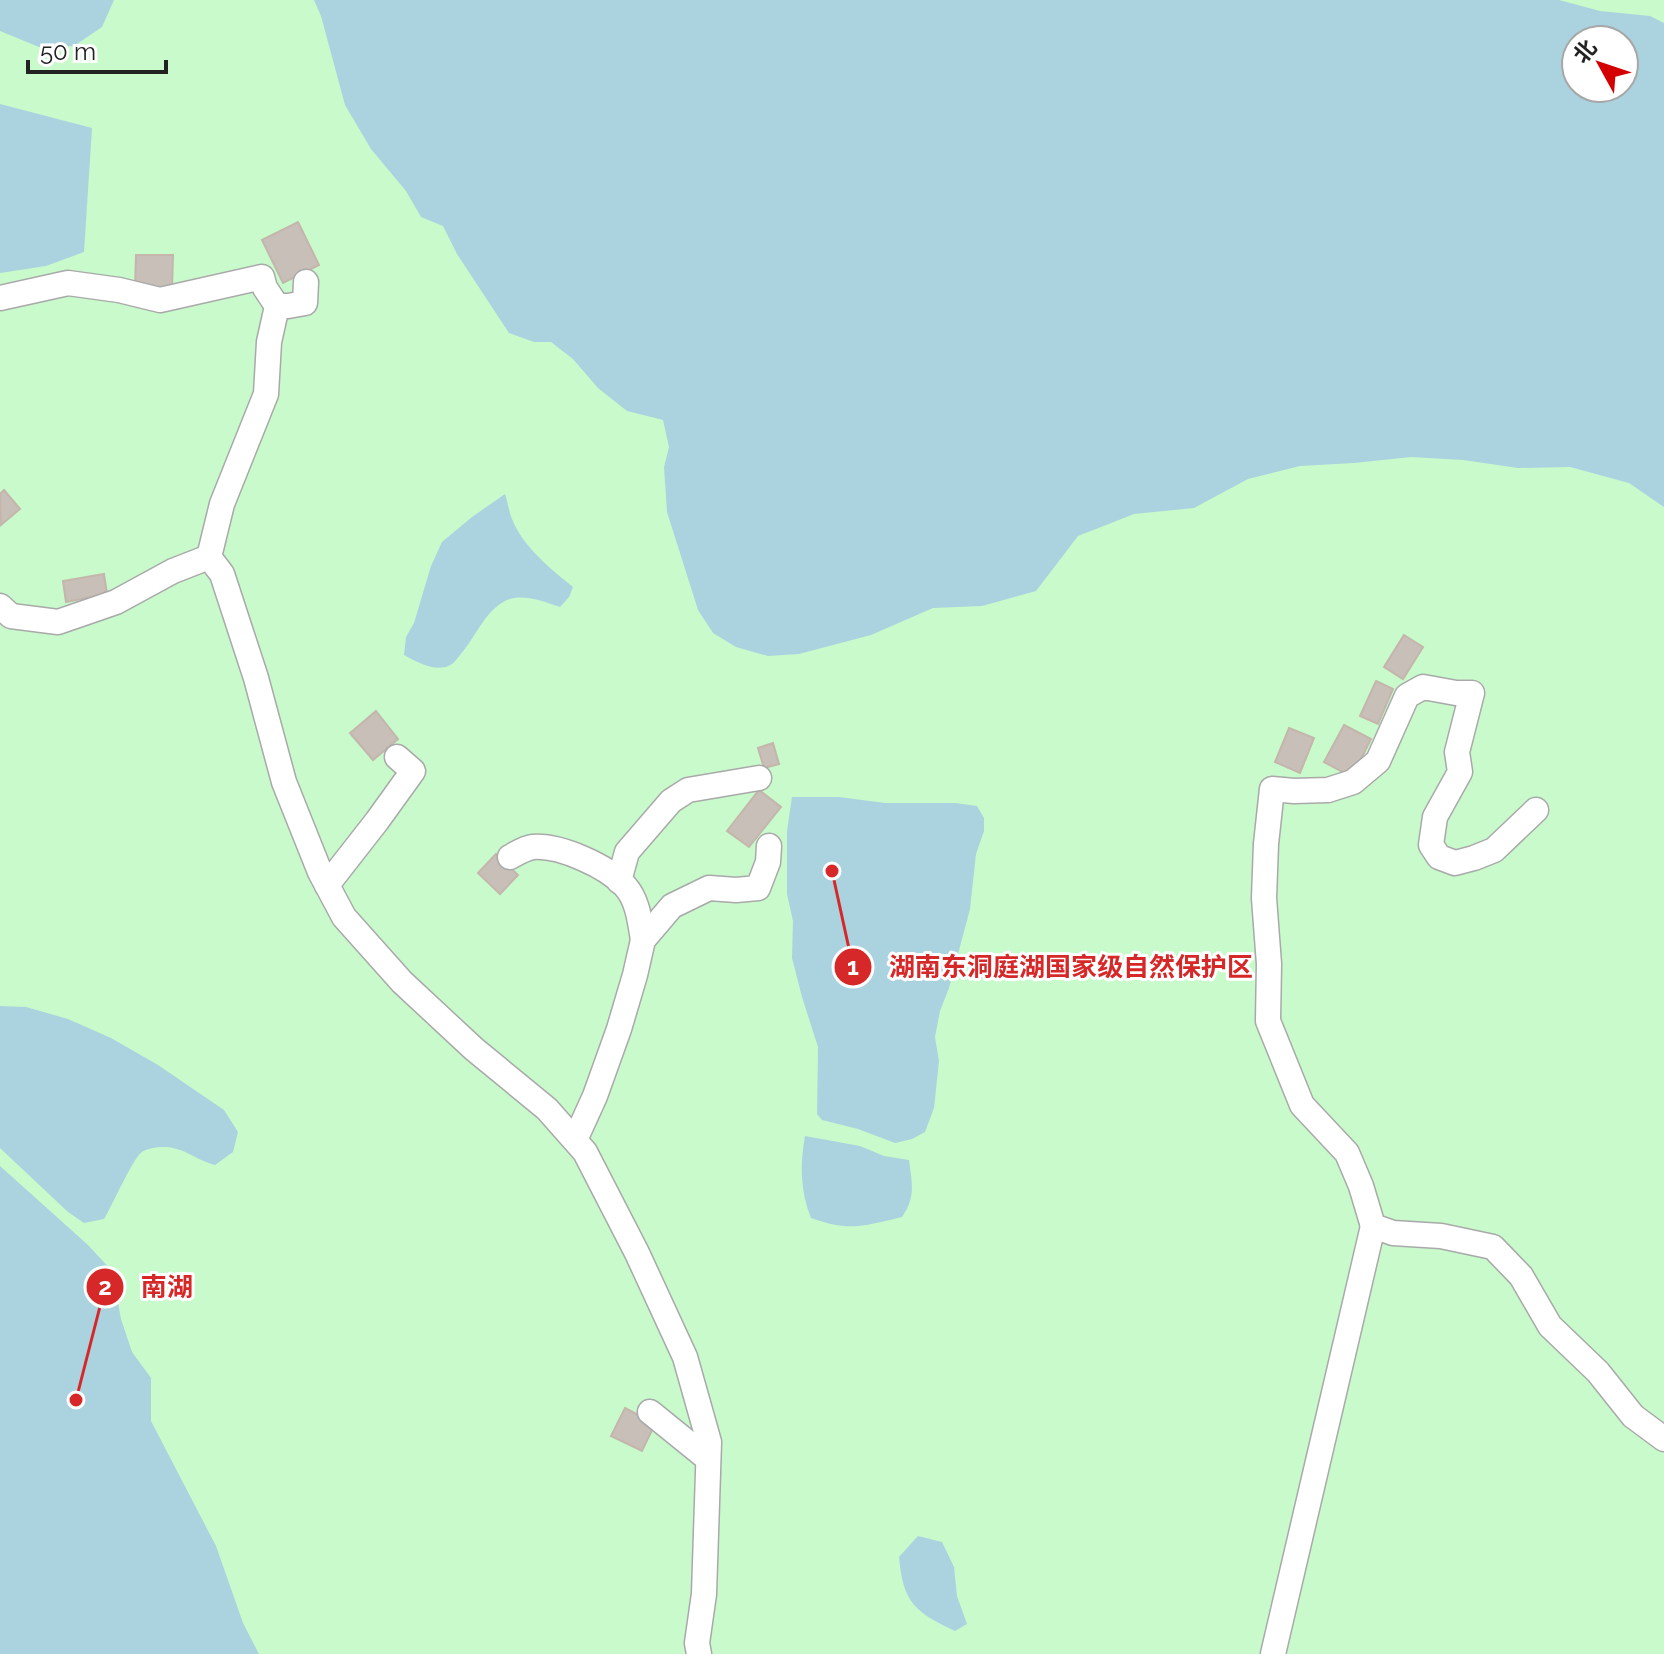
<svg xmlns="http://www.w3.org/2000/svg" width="1664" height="1654" font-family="Raleway,'Noto Sans SC',sans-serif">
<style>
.park{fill:#c8facc;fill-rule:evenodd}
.water{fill:#aad3df;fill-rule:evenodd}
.building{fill:#c7bfb8;stroke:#c4b6ab;stroke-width:2}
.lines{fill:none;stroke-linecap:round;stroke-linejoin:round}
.minor-casing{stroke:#a9a9a9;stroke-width:27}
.minor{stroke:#fff;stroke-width:24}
.leader{fill:none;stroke:#d62828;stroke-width:3}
.callout-dot{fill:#d62828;stroke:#fff;stroke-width:3}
.mark-label{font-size:24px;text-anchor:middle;font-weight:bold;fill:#fff}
.callout-label{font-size:26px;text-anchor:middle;font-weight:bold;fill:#d62828;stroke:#fff;stroke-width:6;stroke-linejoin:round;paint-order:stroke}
</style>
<rect width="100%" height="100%" fill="#f2efe9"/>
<path class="park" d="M0,0H1664V1654H0ZM1576,40H1624V88H1576Z"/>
<g class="water">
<polygon points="0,0 114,0 102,27 74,46 39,47 0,31"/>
<path d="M314,0H1559L1600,11L1650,16L1664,23V507L1629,483L1570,467L1518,468L1463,460L1411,457L1354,463L1300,466L1248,479L1194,508L1134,514L1078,536L1036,591L982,606L933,608L871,635L799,654L768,656L736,647L713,633L698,610L667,512L664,467L669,447L663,420L627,411L598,388L573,359L551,342H534L509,333L457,254L443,226L421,217L406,191L371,149L345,105L321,16ZM1576,40H1624V88H1576Z"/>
<polygon points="0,104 92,128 84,252 46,266 0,273"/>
<path d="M505,494C508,503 509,512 512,519C523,547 551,569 573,587L569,597L560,607C545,602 526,594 510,599C487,606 476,637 460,655C457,658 455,662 452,664C437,674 417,662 404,655L406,637L414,623L431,566L442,542L472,517Z"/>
<polygon points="792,797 839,797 885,803 956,803 977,806 984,818 984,831 976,854 970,909 949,988 940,1011 935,1037 939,1061 934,1108 925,1132 912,1139 895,1143 858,1129 822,1120 817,1114 818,1047 802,997 792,958 793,921 787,894 787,831"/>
<path d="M0,1006L26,1007L68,1019L111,1038L158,1065L224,1110L238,1132L233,1152L215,1165C199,1161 188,1151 173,1148C165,1146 149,1147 142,1152C133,1158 112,1206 104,1219L84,1223L68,1212L0,1148Z"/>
<path d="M805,1136L860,1146L884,1156L909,1160C912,1184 916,1197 902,1217C863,1226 850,1232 811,1218C800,1191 800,1163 805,1136Z"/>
<polygon points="0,1166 88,1245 112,1271 121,1319 132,1352 151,1378 151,1421 216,1546 243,1623 259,1654 0,1654"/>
<path d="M918,1536L942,1542L954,1567L957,1596L967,1624L955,1631C915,1612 903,1603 899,1557Z"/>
</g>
<g class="building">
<polygon points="298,222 319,265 283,283 262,240"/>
<polygon points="136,255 173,255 172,289 135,288"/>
<polygon points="4,490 20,509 1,525 0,494"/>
<polygon points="104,574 107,594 66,602 63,581"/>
<polygon points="1404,635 1423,647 1403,679 1384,667"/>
<polygon points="1376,681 1393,689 1378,724 1360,716"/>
<polygon points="376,711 398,739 373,760 350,733"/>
<polygon points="1344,725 1371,739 1352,777 1324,762"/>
<polygon points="1289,728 1314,738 1300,773 1275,762"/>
<polygon points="773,743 779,764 764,768 758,748"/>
<polygon points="759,790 781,807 749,847 727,831"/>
<polygon points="496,854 518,875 500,894 478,873"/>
<polygon points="625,1408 655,1424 642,1451 611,1436"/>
</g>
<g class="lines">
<g class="minor-casing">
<g id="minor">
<polyline points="0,298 68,283 119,290 160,300 262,277 265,288 277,306"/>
<polyline points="209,557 222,504 266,394 269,342 277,306 288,306 305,303 306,282"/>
<polyline points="0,606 11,616 58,622 116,602 173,571 209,557 222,574 256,678 284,782 320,872 344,917 402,982 474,1049 547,1109 585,1152 637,1253 685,1357 709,1442 704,1594 697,1643 699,1654"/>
<polyline points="1536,810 1494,850 1474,858 1455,863 1439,857 1431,845 1435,817 1460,772 1457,752 1472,693 1456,693 1423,687 1407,696 1378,761 1353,782 1328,790 1294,791 1272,789 1266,844 1264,898 1269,964 1268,1021 1302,1105 1347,1153 1361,1186 1373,1226 1393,1233 1441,1236 1493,1247 1521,1276 1550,1326 1598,1372 1633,1416 1664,1439"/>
<path d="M510,857C517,853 525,848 533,847C560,845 607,866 625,886C638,900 640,922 643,940"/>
<polyline points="619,881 627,852 671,801 688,790 759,778"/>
<polyline points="327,885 377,821 413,771 397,757"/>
<polyline points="575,1140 595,1096 619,1029 635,975 643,940 672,906 709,888 736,890 758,888 768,862 769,846"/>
<polyline points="650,1412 708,1459"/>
<polyline points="1273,1654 1373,1226"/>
</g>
</g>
<use href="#minor" class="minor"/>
</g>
<path class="leader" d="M832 871L853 967M76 1400L105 1287"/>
<g class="callout-dot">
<circle cx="832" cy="871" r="8"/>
<circle cx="76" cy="1400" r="8"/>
<circle cx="853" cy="967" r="20"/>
<circle cx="105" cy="1287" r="20"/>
</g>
<g class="mark-label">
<text x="853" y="975">1</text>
<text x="105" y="1295">2</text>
</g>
<g class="callout-label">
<text x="1071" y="976">湖南东洞庭湖国家级自然保护区</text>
<text x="167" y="1296">南湖</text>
</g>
<g transform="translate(1600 64) rotate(310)"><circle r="38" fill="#ffffff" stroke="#a7a7a7" stroke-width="2"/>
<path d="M0-6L14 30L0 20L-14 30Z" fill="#d40000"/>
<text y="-12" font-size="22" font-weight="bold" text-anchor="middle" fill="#222222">北</text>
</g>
<path d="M28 60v12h138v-12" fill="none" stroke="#222222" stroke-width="4"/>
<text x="40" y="60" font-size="24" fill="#222222" stroke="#ffffff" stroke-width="6" paint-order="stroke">50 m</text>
</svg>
